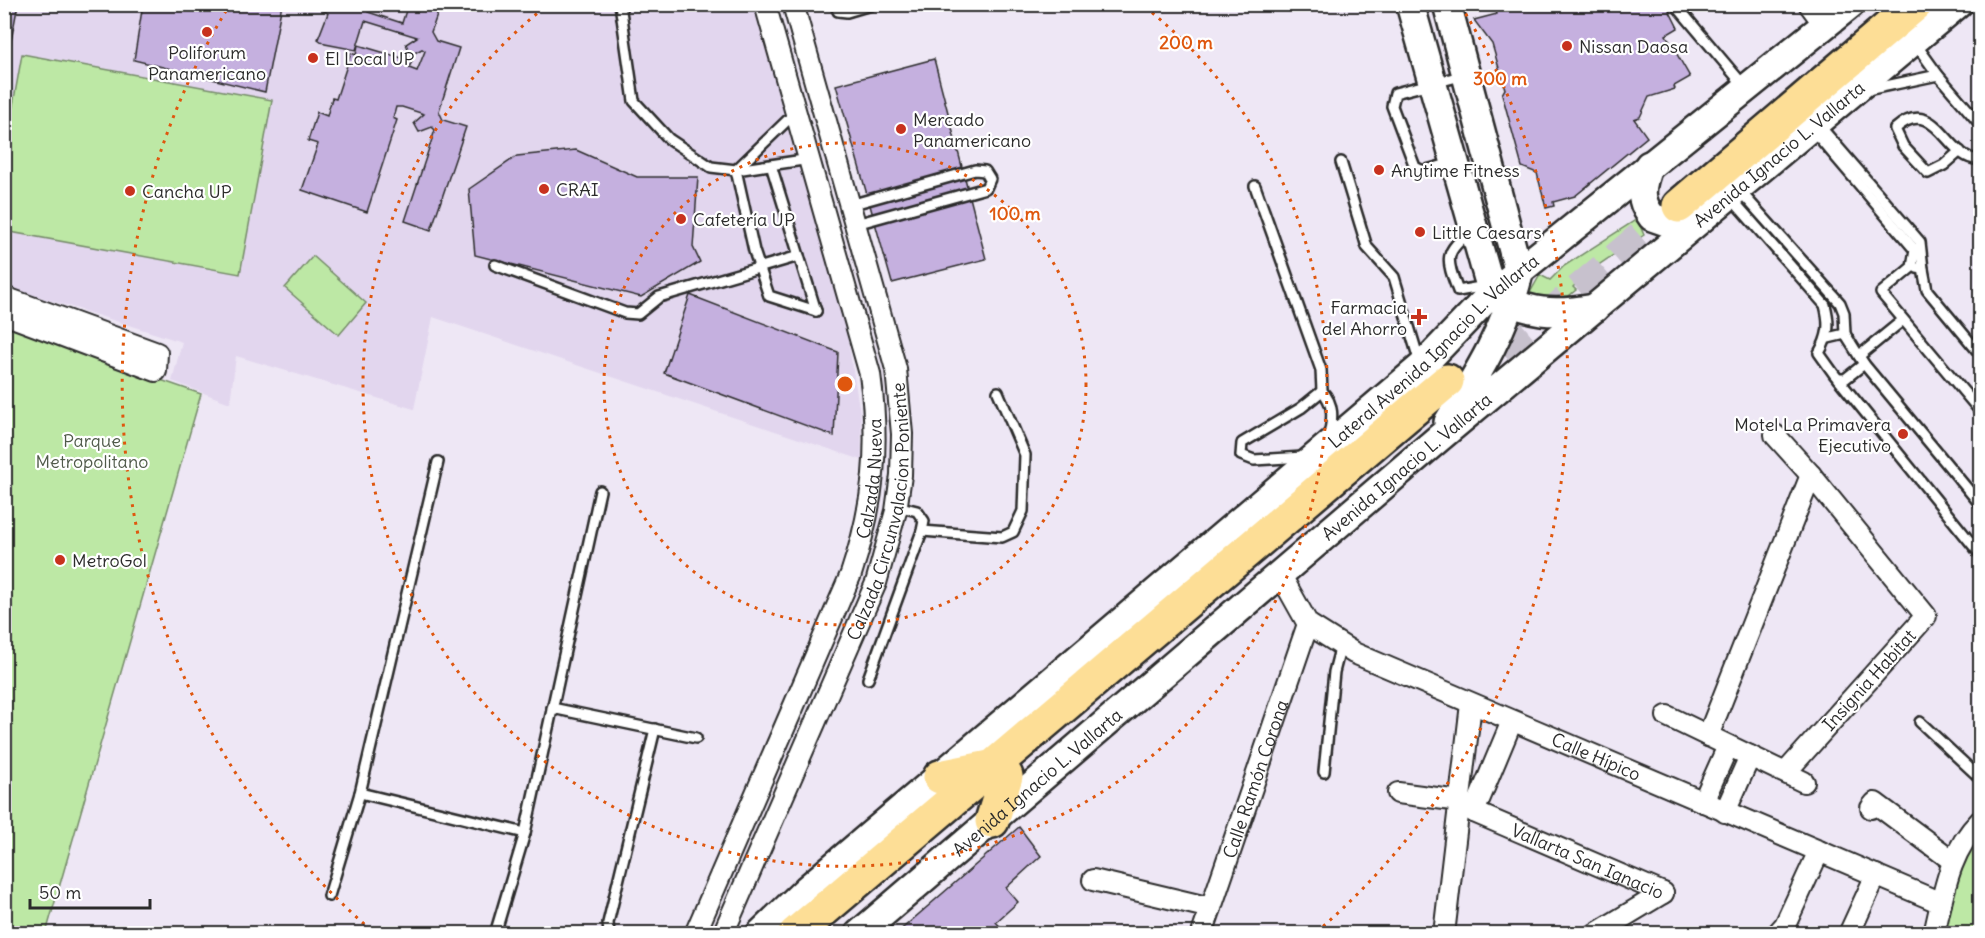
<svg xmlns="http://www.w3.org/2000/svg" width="1985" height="938" font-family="Delius,sans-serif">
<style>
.built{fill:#e2d6ee}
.green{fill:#bde8a5;stroke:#748a68;stroke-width:1.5}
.building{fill:#c5b0df;stroke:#2b2b2b;stroke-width:1.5}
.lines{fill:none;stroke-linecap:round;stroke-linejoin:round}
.highway-tunnel{stroke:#c7c1cd;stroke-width:33;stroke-dasharray:33 16;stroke-linecap:butt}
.lane-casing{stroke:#2b2b2b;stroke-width:14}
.street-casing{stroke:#2b2b2b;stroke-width:24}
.secondary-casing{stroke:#2b2b2b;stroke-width:32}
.highway-casing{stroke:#2b2b2b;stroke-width:38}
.lane{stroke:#fff;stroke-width:9}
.street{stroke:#fff;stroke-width:20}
.secondary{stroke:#fff;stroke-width:27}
.highway{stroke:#fdde96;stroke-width:33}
.ring{fill:none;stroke:#df570e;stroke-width:3;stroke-dasharray:3 6}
.poi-dot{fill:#c8321e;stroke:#fff;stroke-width:2}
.labels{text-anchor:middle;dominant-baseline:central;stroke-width:4.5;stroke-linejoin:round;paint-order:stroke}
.poi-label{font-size:18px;fill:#2b2b2b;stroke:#fff;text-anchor:start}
.street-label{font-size:18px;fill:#2b2b2b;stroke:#fff}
.park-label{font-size:18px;fill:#505a4a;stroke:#fff}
.centre{fill:#df570e;stroke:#fff;stroke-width:3}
.ring-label{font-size:18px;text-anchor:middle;font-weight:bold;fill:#df570e;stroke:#fff;stroke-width:4.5;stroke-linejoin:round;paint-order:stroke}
</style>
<rect width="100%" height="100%" fill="#eee7f5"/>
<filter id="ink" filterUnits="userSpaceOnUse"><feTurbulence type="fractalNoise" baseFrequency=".0167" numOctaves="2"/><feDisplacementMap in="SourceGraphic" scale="12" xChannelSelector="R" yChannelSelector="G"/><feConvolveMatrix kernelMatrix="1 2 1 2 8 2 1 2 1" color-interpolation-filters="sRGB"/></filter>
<g filter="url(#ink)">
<polygon class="built" points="5,5 757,5 843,310 861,419 862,460 433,317 414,409 236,356 230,403 172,381 182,342 5,286"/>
<g class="green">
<polygon points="22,54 272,100 240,274 5,231 5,150"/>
<path d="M1637,219L1644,235C1620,252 1592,266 1573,287L1576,290L1558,305L1527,298L1540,275L1550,280L1564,266Z"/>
<polygon points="313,256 366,303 339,335 285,288"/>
<polygon points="5,326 201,394 46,933 5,933"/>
<polygon points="1980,829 1980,933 1941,934 1959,862"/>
</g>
<g class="building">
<polygon points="4,4 18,4 4,78"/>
<polygon points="143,4 282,4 265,92 134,60"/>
<polygon points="316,4 371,4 368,12 402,23 408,4 441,4 431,32 436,41 459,48 439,111 443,120 466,127 431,230 405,221 435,130 432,127 419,132 414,123 424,114 402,107 396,107 393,118 397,120 367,212 302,190 318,144 308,141 317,112 327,116 332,98 336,99 351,53 356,55 358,45 412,61 409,68 417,71 425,51 422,49 411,55 406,44 417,37 365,21 356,50 325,44 318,39 328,13 316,7"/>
<polygon points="1494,4 1666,4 1678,28 1666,35 1690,77 1674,86 1675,89 1649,97 1640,117 1634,119 1647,137 1575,196 1553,202 1554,206 1546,208 1537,173 1522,167 1502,94 1505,89 1492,44 1474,20 1497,14"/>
<polygon points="934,59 986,259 892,283 836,85"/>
<polygon points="576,150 637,177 698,177 693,247 700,262 641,297 475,255 469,189 517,156"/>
<polygon points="690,295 838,352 834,436 664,373"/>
<polygon points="1019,827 1041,856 1006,888 1018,902 996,922 1007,934 896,934"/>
</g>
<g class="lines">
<polyline class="highway-tunnel" points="1467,386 1679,206"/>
<g class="lane-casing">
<g id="lane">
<polyline points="620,4 634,101 669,139 711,167 736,170 810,159"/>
<polyline points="835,4 838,11 847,12 874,4"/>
<polyline points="1675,4 1745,87"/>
<polyline points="1915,43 1938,75 1980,124"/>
<polyline points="1867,90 1938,75"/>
<polyline points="1818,124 1920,242 1923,269"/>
<polyline points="1811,128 1915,250 1912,267 1881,293 1980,411"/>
<path d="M1960,151L1944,165L1928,173L1903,146L1895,129C1936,92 1948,163 1980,159"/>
<polyline points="1341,162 1367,247 1394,277 1420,363"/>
<polyline points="1452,163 1423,171 1415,167 1392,106 1395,93 1465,75"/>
<polyline points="771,165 816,311"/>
<polyline points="737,169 796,112"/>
<polyline points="736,170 754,251 769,296 816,311"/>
<path d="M1255,186L1321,370L1322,391C1334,404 1333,418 1329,435"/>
<polyline points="1739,190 1840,303 1844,313 1845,334"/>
<path d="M1730,197L1825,305C1830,324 1829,336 1819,353L1834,374L1980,554"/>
<polyline points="850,205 975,170 985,171 990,179 986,188 856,224"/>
<path d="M1472,231C1443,252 1446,259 1458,291L1486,286"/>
<polyline points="495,265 625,313 638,314 659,297 799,256"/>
<polyline points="1917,268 1923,269 1927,290 1980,354"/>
<polyline points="1828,338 1845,334 1864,364 1980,504"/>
<polyline points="1859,356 1903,320"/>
<polyline points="1838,379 1845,379 1864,364"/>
<polyline points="1303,457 1254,460 1241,455 1242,443 1301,408 1322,391"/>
<polyline points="922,531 1002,537 1013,532 1023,511 1025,455 998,392"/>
<polyline points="868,679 922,531 924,521 917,511 897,506"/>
<polyline points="552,708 696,738"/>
<polyline points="1920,722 1980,778"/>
<polyline points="1324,772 1334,672 1341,645"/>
<polyline points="360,793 525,833"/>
<polyline points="329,896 360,793 438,462"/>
<polyline points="495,934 525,833 600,491"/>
<polyline points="609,934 608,923 655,729"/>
</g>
</g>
<g class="street-casing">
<g id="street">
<polyline points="1809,4 1826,27"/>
<polyline points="4,297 157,353 156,371 4,314"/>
<polyline points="1775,435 1811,475 1926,616 1786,772"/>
<path id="s1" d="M1280,574L1308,624L1354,653L1941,903"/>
<polyline points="1667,716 1804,782"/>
<polyline points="1708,736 1811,475"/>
<path id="s2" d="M1398,793L1460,801L1474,812L1663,893"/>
<polyline points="1703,802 1728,746"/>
<polyline points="1871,808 1875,803 1953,861"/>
<polyline points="1474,812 1512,721"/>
<polyline points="1725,812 1750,756"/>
<polyline points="1093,880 1211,908"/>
<path id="s3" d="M695,934L851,574C874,505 880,447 870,374L765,4"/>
<path id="s4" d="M723,934L876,583L896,511L901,475L902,434L896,369L793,4"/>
<path id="s5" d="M1202,934L1308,624"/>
<polyline points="1444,934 1471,704"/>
<polyline points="1595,934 1663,893"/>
<polyline points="1777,934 1785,925 1819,851"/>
<polyline points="1849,934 1876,875"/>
<path d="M1934,934C1944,892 1949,852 1980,821"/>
</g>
</g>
<g class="secondary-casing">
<g id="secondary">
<path d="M1410,4L1492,293C1529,314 1554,315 1595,308"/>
<path d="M1447,4L1519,273C1507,327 1477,375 1448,422"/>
<path d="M1649,165C1641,186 1638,199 1652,217L1672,224L1702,218"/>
<path id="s6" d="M760,934L807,889L1421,367L1492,293L1851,4"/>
<path id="s7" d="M859,934L1439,438L1958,4"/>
</g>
</g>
<g class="highway-casing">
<g id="highway">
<polyline points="1679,206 1916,4"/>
<polyline points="940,777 990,767"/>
<polyline points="992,821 1006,776"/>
<polyline points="795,934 1447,381"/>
</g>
</g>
<use href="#lane" class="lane"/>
<use href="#street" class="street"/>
<use href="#secondary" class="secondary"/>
<use href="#highway" class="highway"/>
</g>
</g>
<g class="ring">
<circle cx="845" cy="384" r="241"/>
<path d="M1145 7A482 482 0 1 1 545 7"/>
<path d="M371 930A723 723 0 0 1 229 6M1461 6A723 723 0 0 1 1319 930"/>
</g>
<g class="poi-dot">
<circle cx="207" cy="32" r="6"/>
<circle cx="1567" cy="46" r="6"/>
<circle cx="313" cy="58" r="6"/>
<circle cx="901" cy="129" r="6"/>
<circle cx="1379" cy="170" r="6"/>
<circle cx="544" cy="189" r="6"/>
<circle cx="130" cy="191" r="6"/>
<circle cx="681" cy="219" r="6"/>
<circle cx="1420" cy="232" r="6"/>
<path d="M1416 308h6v6h6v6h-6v6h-6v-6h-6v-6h6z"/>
<circle cx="1903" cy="434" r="6"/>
<circle cx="60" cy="560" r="6"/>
</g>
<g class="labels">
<g class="poi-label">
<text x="1579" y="46">Nissan Daosa</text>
<text x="207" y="52" text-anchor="middle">Poliforum<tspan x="207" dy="21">Panamericano</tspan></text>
<text x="325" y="58">El Local UP</text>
<text x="913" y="119">Mercado<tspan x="913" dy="21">Panamericano</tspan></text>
<text x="1391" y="170">Anytime Fitness</text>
<text x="556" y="189">CRAI</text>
<text x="142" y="191">Cancha UP</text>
<text x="693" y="219">Cafetería UP</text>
<text x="1432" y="232">Little Caesars</text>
<text x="1407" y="307" text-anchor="end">Farmacia<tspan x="1407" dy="21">del Ahorro</tspan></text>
<text x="1891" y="424" text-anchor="end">Motel La Primavera<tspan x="1891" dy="21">Ejecutivo</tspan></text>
<text x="72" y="560">MetroGol</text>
</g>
<g class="street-label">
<text stroke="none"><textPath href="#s7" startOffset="1206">Avenida Ignacio L. Vallarta</textPath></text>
<text stroke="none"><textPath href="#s6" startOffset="891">Lateral Avenida Ignacio L. Vallarta</textPath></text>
<text stroke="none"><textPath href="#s7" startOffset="720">Avenida Ignacio L. Vallarta</textPath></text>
<text stroke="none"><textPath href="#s3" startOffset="490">Calzada Nueva</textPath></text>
<text stroke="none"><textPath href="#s4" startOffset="454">Calzada Circunvalacion Poniente</textPath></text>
<text transform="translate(1869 680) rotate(-48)">Insignia Habitat</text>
<text stroke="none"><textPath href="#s1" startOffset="375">Calle Hípico</textPath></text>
<text stroke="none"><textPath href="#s5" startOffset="164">Calle Ramón Corona</textPath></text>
<text stroke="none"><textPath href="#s7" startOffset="234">Avenida Ignacio L. Vallarta</textPath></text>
<text stroke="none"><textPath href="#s2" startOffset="204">Vallarta San Ignacio</textPath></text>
</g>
<g class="park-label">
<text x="92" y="440">Parque<tspan x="92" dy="21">Metropolitano</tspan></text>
</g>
</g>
<circle cx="845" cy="384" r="9" class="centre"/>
<g class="ring-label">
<text x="1186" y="49">200 m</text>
<text x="1500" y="85">300 m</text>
<text x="1015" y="220">100 m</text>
</g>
<rect width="1985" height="938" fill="none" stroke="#fff" stroke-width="24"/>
<rect x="12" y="12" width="1961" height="914" fill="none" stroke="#2b2b2b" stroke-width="2" filter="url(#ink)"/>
<path d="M30 899v9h120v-9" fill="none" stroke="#2b2b2b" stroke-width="3"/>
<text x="39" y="899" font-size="18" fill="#2b2b2b" stroke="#ffffff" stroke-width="4.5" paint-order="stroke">50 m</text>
</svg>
